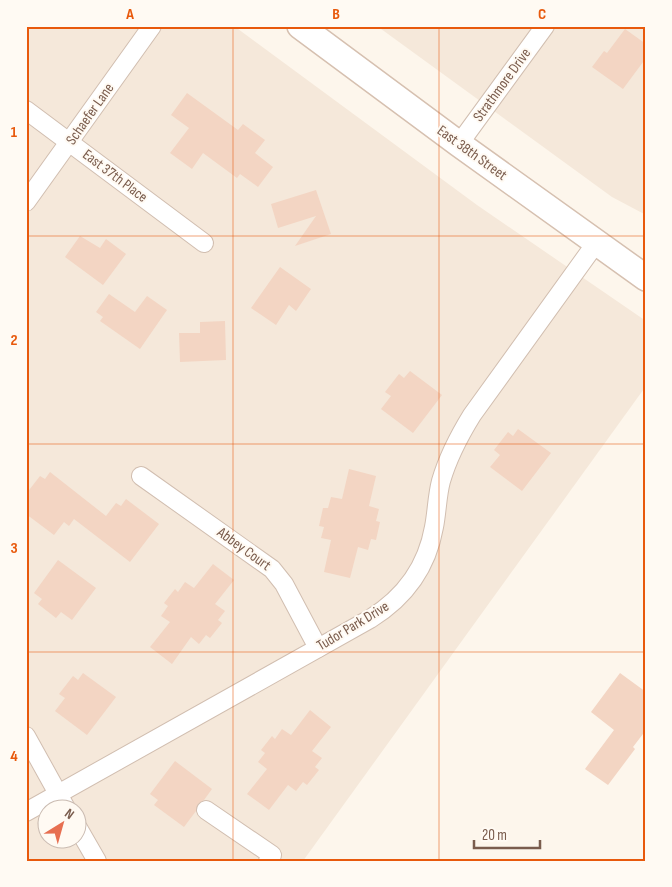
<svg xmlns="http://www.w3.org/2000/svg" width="672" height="887" font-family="'Sofia Sans Condensed',sans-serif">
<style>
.residential{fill:#f5e8da;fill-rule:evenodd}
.building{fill:#f3d5c3}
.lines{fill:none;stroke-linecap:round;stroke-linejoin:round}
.street-casing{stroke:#d1beb0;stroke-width:20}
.secondary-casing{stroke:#d6c0b0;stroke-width:28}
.street{stroke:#fff;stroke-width:18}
.secondary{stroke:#fff;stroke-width:25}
.grid{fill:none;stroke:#e8590c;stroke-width:1;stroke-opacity:0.55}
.labels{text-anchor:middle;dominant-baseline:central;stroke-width:4;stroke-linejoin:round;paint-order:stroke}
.street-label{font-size:15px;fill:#7a5c4d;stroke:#fffaf3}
.neatline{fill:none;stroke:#e8590c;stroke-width:2}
.grid-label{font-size:16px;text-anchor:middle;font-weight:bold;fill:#e8590c}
</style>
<rect width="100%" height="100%" fill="#fdf6ec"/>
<g class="residential">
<path d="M26,26H234L477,205L646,321V386L303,861H26ZM48,810H78V840H48Z"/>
<polygon points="377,26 646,26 646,215 612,197"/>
</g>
<g class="building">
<polygon points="625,29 646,44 646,58 623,89 592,67 604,51 607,53"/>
<polygon points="187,93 238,130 243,124 265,140 255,153 273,167 258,187 240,174 237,178 203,153 192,169 170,153 189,128 171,115"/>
<polygon points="316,190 331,234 295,246 316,216 278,228 271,204"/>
<polygon points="80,236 100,248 106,239 126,254 103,285 65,257"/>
<polygon points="280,267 311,289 296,311 289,305 276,325 251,308"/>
<polygon points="109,294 135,312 147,296 167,310 140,349 100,321 103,317 96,312"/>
<polygon points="225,321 226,360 180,362 179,333 200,333 200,322"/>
<polygon points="410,371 442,395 413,433 381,409 391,396 385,392 399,374 404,378"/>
<polygon points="518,429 551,453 522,491 490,467 500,455 494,450 508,432 513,436"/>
<polygon points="349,469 376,476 369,506 379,509 376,521 380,522 376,540 371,539 368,550 358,547 350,578 324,572 331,540 321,538 324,527 319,526 323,508 328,508 331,497 342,499"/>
<polygon points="50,472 106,516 116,503 121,506 126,499 159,524 130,562 74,519 69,526 64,522 54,535 26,514 26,494 40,476 45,479"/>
<polygon points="58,560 96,588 72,620 61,612 56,618 38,604 42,599 34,593"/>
<polygon points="213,564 234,580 215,604 225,611 218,620 222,623 210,638 206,635 199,644 191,637 172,664 150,647 170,622 161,616 168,606 164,603 175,589 178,592 185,582 194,588"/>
<polygon points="83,673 116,697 87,735 55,711 65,698 59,694 73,676 78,680"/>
<polygon points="620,673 646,692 646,730 633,747 635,749 608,785 585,769 614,730 591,712"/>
<polygon points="310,710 331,727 312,751 322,758 315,767 319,770 307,785 303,782 296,791 288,785 269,810 247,794 267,769 258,762 265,753 261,750 272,736 275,739 282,729 291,735"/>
<polygon points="175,761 212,789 204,800 198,804 196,811 184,827 154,805 158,800 150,794"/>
</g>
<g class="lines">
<g class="street-casing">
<g id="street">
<polyline points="26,110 204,243"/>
<polyline points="459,144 545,26"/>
<polyline points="26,202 152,26"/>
<polyline points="141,476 272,569 284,584 318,648"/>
<polyline points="26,736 67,810"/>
<polyline points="206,810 272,855 268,861"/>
<path d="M26,812L370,619C404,598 427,567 434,527C437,512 437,496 441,481C448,457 459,436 472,415L596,243"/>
<polyline points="78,828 97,861"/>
</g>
</g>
<g class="secondary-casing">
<polyline id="secondary" points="300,26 459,144 646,278"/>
</g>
<use href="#street" class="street"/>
<use href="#secondary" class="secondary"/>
</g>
<path class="grid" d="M233,26V861M439,26V861M26,236H646M26,444H646M26,652H646"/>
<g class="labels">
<g class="street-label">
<text transform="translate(502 85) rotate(-54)">Strathmore Drive</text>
<text transform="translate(90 114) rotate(-55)">Schaefer Lane</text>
<text transform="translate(472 153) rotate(36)">East 38th Street</text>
<text transform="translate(115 176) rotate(37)">East 37th Place</text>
<text transform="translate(244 549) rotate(36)">Abbey Court</text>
<text transform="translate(353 626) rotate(-31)">Tudor Park Drive</text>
</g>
</g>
<rect width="672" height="887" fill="none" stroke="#fffaf3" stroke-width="55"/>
<g transform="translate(62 824) rotate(37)"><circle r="24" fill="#fffaf3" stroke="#cabbb1"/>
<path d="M0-4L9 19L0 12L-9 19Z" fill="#e76f51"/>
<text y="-8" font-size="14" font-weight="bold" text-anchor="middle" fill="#7a5c4d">N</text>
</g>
<path d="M474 840v8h66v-8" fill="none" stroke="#7a5c4d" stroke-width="2.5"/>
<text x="482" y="840" font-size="15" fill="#7a5c4d" stroke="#fffaf3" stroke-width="4" paint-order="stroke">20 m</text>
<rect x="28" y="28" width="616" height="832" class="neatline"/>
<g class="grid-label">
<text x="130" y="19">A</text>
<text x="336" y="19">B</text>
<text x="542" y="19">C</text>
<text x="14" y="137">1</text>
<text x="14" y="345">2</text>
<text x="14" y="553">3</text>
<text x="14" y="761">4</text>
</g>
</svg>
